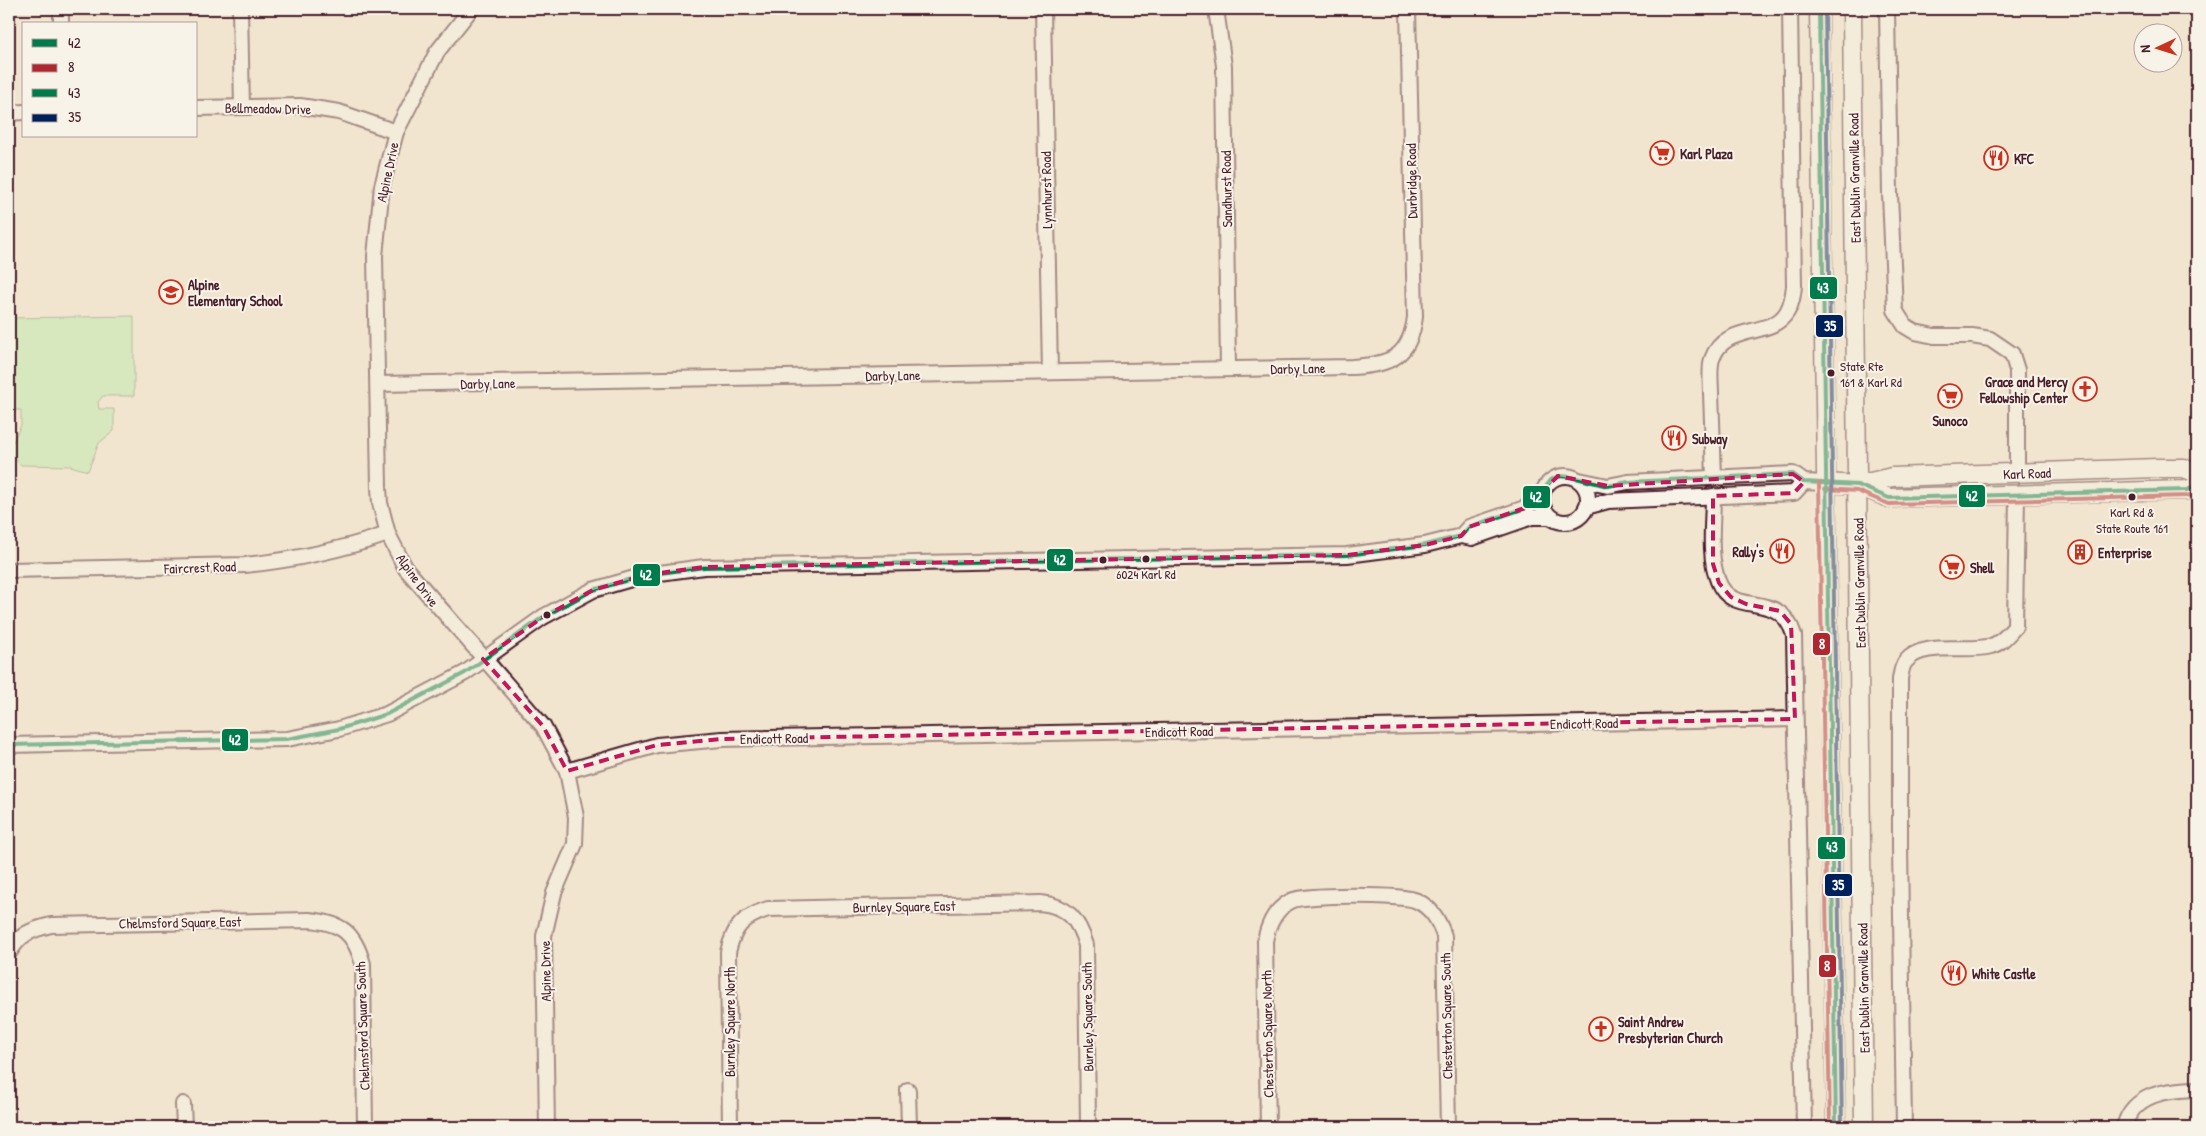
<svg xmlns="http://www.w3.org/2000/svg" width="2206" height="1136" font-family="'Patrick Hand',sans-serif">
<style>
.green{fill:#b8e8a8;stroke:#81846a}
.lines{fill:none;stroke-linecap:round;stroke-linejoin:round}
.minor-casing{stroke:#4a1f2b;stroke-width:18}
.major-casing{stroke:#4a1f2b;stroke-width:21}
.minor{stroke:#f7f3e8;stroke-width:14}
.major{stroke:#f7f3e8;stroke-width:18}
.bus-1-casing{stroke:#f7f3e8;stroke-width:8}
.bus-2-casing{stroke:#f7f3e8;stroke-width:8}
.bus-3-casing{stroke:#f7f3e8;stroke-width:8}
.bus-4-casing{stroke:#f7f3e8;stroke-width:8}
.bus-1{stroke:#007b4b;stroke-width:4}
.bus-2{stroke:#af272f;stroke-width:4}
.bus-3{stroke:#007b4b;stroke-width:4}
.bus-4{stroke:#00205b;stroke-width:4}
.marked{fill:none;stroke:#c2185b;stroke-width:4;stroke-dasharray:10 6;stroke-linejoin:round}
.bus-dot{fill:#4a1f2b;stroke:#f7f3e8;stroke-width:2}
.labels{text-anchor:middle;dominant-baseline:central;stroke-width:4;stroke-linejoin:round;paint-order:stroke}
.bus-label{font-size:13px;fill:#4a1f2b;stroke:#f7f3e8}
.street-label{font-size:14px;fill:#4a1f2b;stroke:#f7f3e8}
.poi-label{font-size:14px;font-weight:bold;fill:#4a1f2b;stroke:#f7f3e8;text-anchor:start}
.line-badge{stroke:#f7f3e8;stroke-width:2}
.badge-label{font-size:14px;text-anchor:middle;font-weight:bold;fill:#fff}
</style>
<rect width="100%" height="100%" fill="#f1e5cf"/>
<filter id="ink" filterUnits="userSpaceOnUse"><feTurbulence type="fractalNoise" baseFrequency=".02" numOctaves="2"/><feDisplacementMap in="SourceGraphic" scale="10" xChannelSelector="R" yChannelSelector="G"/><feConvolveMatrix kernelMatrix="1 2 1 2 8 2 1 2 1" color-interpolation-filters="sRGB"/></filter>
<g filter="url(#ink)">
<polygon class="green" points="134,316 134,396 103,396 98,402 99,409 114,409 114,431 99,443 88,471 70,466 21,465 13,457 10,448 21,425 21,410 9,410 9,318"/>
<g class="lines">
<g class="minor-casing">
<g id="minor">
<polyline points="61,9 61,24"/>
<polyline points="240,9 242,107"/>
<polyline points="471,9 437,52 396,132 382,186 375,256 379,488 380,503 388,534 406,569 543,726 567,771 576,817 575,844 554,893 544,936 547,1127"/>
<polyline points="1043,9 1050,372"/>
<polyline points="1216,9 1224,66 1228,369"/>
<polyline points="1887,9 1890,194 1895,310 1905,326 1915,332 1934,336 1972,336 1990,339 2012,354 2017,370 2017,473"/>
<polyline points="196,108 300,106 339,112 396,132"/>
<polyline points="9,113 24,112"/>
<path d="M378,384L1352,367C1390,365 1410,357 1415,317L1408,9"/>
<circle cx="1565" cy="499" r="23"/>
<path d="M1714,477C1713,449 1712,421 1711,393C1711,383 1709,369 1712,359C1725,322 1771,339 1787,312C1792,304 1793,295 1794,286L1790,9"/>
<polyline points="1579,480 1608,486 1628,482 1793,474 1804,482 1825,483"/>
<path d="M1713,496C1713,523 1708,555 1718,581C1733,620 1779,587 1794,635L1804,1127"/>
<polyline points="1586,507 1608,501 1794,493 1804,482"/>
<polyline points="1461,536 1469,527 1525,508 1542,492"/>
<path d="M9,570L245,565C294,560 341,550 388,534"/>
<polyline points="9,745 287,739 339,729 387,714 465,673 543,617 593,590 645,575 704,567 1347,555 1425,545 1461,536 1472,538 1532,517 1550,517"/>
<polyline points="567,771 657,745 722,739 1795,719"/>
<path d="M9,953C20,934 30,930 51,925L309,920C342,923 354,932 363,964L365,1127"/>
<polyline points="908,1090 909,1127"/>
<polyline points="183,1104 184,1127"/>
<path d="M730,1127L728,952C734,926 743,917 768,909L1040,903C1068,906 1078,919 1086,945L1088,1127"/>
<path d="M1268,1127L1265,941C1268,925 1275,909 1291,901C1304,894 1404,894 1417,901C1432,908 1439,921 1444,936L1448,1127"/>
<path d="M1904,1127L1900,846V679C1901,673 1902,665 1906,661C1923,640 1968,653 1991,646C2002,643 2008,634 2015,627L2017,494"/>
<path d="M2124,1127C2133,1093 2167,1090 2197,1089"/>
</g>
</g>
<g class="major-casing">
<g id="major">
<polyline points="1819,9 1836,1127"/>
<polyline points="1852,9 1864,1127"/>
<polyline points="1825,483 1858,485 1889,498 2187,490 2197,486"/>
<polyline points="1858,485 1892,477 2157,468 2184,468 2197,473"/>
</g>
</g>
<use href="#minor" class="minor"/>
<use href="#major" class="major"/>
<g class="bus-1-casing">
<polyline id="bus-1" points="9,745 287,739 339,729 387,714 465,673 543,617 593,590 645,575 704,567 1347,555 1425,545 1461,536 1469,527 1525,508 1542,492 1551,480 1558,476 1572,477 1608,486 1628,482 1793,474 1804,482 1858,485 1889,498 2187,490 2197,486"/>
</g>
<g class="bus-2-casing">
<g id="bus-2">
<polyline points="1819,483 1830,1127"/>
<polyline points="1825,489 1857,491 1889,504 2187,496 2197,493"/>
</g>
</g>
<g class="bus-3-casing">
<polyline id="bus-3" points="1819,9 1836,1127"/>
</g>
<g class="bus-4-casing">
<polyline id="bus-4" points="1825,9 1842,1127"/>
</g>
<use href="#bus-1" class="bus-1"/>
<use href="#bus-2" class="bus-2"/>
<use href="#bus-3" class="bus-3"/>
<use href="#bus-4" class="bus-4"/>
</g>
</g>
<path d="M0 0H2206V1136H0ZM1793,474L1804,482L1794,493L1713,496V564L1719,583L1731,597L1746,604L1780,611L1791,624L1795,719L722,739L657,745L567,771L543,726L483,659L543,617L593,590L645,575L704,567L1347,555L1425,545L1461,536L1469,527L1525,508L1558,476L1608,486Z" fill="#f1e5cf" fill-opacity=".55" fill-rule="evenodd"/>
<path class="marked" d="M1793,474L1804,482L1794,493L1713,496V564L1719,583L1731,597L1746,604L1780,611L1791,624L1795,719L722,739L657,745L567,771L543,726L483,659L543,617L593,590L645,575L704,567L1347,555L1425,545L1461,536L1469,527L1525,508L1558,476L1608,486Z"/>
<defs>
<g id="supermarket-ring" transform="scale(1.25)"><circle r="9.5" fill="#f7f3e8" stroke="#c8321e" stroke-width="1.5"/><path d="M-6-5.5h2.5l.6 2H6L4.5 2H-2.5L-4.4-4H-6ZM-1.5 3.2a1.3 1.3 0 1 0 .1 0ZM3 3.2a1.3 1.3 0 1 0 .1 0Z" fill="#c8321e"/></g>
<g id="restaurant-ring" transform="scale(1.25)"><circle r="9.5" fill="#f7f3e8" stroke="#c8321e" stroke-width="1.5"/><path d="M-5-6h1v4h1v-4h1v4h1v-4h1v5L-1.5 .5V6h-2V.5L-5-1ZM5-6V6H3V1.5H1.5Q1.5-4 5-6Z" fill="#c8321e"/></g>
<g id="school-ring" transform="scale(1.25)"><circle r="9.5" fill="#f7f3e8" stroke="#c8321e" stroke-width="1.5"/><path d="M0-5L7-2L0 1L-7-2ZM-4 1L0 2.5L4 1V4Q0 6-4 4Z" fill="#c8321e"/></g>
<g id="church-ring" transform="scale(1.25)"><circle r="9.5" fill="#f7f3e8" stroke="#c8321e" stroke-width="1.5"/><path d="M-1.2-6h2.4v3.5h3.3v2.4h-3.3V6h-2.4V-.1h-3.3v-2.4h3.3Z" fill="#c8321e"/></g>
<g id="building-ring" transform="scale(1.25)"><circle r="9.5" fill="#f7f3e8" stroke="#c8321e" stroke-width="1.5"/><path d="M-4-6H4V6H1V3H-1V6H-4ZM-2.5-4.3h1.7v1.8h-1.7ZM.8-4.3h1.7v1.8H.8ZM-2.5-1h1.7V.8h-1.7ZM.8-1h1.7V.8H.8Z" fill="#c8321e"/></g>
</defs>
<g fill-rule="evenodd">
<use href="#supermarket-ring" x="1662" y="153"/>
<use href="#restaurant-ring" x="1996" y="158"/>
<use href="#school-ring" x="171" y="292"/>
<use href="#church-ring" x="2085" y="389"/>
<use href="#supermarket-ring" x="1950" y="396"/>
<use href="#restaurant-ring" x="1674" y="438"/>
<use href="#restaurant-ring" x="1782" y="551"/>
<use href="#building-ring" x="2080" y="552"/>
<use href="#supermarket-ring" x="1952" y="567"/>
<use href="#restaurant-ring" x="1954" y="973"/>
<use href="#church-ring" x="1601" y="1029"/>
</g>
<g class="bus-dot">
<circle cx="1831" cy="373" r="4.5"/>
<circle cx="2132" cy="497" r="4.5"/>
<circle cx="1146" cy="559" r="4.5"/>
<circle cx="1103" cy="560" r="4.5"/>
<circle cx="547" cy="615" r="4.5"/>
</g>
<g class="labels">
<g class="bus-label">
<text x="1840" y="366" text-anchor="start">State Rte<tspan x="1840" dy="16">161 &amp; Karl Rd</tspan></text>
<text x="2132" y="512">Karl Rd &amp;<tspan x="2132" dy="16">State Route 161</tspan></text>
<text x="1146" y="574">6024 Karl Rd</text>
</g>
<g class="street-label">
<text transform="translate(268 108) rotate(1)">Bellmeadow Drive</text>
<text transform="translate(387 172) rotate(-78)">Alpine Drive</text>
<text transform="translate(1854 178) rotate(-91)">East Dublin Granville Road</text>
<text transform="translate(1411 181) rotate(-91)">Durbridge Road</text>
<text transform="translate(1226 189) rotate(-91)">Sandhurst Road</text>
<text transform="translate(1046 190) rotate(-91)">Lynnhurst Road</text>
<text transform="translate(1298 368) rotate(-1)">Darby Lane</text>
<text transform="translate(893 375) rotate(-1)">Darby Lane</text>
<text transform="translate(488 383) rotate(-1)">Darby Lane</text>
<text transform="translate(2027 473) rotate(-2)">Karl Road</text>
<text transform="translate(200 567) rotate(-2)">Faircrest Road</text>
<text transform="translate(418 580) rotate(54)">Alpine Drive</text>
<text transform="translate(1859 583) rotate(-91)">East Dublin Granville Road</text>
<text transform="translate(1584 723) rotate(-1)">Endicott Road</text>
<text transform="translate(1179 731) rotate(-1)">Endicott Road</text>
<text transform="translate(774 738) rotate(-1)">Endicott Road</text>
<text transform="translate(904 906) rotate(-1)">Burnley Square East</text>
<text transform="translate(180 922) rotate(-1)">Chelmsford Square East</text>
<text transform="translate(545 971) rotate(-91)">Alpine Drive</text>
<text transform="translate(1863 988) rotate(-91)">East Dublin Granville Road</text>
<text transform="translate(1446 1016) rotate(-91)">Chesterton Square South</text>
<text transform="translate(1087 1017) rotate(-91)">Burnley Square South</text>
<text transform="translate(729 1022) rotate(-90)">Burnley Square North</text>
<text transform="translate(362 1026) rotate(-92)">Chelmsford Square South</text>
<text transform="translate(1267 1034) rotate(-91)">Chesterton Square North</text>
</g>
<g class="poi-label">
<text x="1680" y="153">Karl Plaza</text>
<text x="2014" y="158">KFC</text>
<text x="188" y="284">Alpine<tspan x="188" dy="16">Elementary School</tspan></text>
<text x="2068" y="381" text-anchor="end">Grace and Mercy<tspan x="2068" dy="16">Fellowship Center</tspan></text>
<text x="1950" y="420" text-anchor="middle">Sunoco</text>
<text x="1692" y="438">Subway</text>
<text x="1764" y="551" text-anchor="end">Rally's</text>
<text x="2098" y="552">Enterprise</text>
<text x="1970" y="567">Shell</text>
<text x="1972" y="973">White Castle</text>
<text x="1618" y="1021">Saint Andrew<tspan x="1618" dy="16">Presbyterian Church</tspan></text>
</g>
</g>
<g class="line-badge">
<rect x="1809" y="276" width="29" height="24" rx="5" fill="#007b4b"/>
<rect x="1815" y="314" width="29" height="24" rx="5" fill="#00205b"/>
<rect x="1958" y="484" width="28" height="24" rx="5" fill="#007b4b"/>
<rect x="1522" y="485" width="29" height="24" rx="5" fill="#007b4b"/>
<rect x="1046" y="548" width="28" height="24" rx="5" fill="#007b4b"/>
<rect x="632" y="563" width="29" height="24" rx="5" fill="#007b4b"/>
<rect x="1812" y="632" width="19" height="24" rx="5" fill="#af272f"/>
<rect x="221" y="728" width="28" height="24" rx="5" fill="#007b4b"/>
<rect x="1817" y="836" width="29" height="24" rx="5" fill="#007b4b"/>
<rect x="1824" y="873" width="29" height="24" rx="5" fill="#00205b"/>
<rect x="1818" y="954" width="19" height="24" rx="5" fill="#af272f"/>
</g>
<g class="badge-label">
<text x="1823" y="293">43</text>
<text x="1830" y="331">35</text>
<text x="1972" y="501">42</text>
<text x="1536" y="502">42</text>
<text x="1060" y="565">42</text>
<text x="646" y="580">42</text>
<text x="1822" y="649">8</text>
<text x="235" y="745">42</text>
<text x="1832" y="852">43</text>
<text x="1838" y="890">35</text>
<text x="1827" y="971">8</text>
</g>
<rect width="2206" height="1136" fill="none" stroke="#f7f3e8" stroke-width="30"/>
<rect x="15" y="15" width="2176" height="1106" fill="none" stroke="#4a1f2b" stroke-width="2" filter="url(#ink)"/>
<rect x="22" y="22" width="175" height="115" fill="#f7f3e8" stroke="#b29e9c"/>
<rect x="32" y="39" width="25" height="8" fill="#007b4b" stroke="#b29e9c"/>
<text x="68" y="48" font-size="15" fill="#4a1f2b">42</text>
<rect x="32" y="64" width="25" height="8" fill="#af272f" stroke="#b29e9c"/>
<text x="68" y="72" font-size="15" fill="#4a1f2b">8</text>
<rect x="32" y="89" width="25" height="8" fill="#007b4b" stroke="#b29e9c"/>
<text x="68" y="98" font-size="15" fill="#4a1f2b">43</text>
<rect x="32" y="114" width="25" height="8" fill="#00205b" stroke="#b29e9c"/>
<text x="68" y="122" font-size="15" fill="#4a1f2b">35</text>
<g transform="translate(2158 48) rotate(266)"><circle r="24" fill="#f7f3e8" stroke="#b29e9c"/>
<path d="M0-4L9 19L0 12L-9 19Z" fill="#c8321e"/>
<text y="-8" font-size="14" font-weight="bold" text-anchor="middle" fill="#4a1f2b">N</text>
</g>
</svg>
